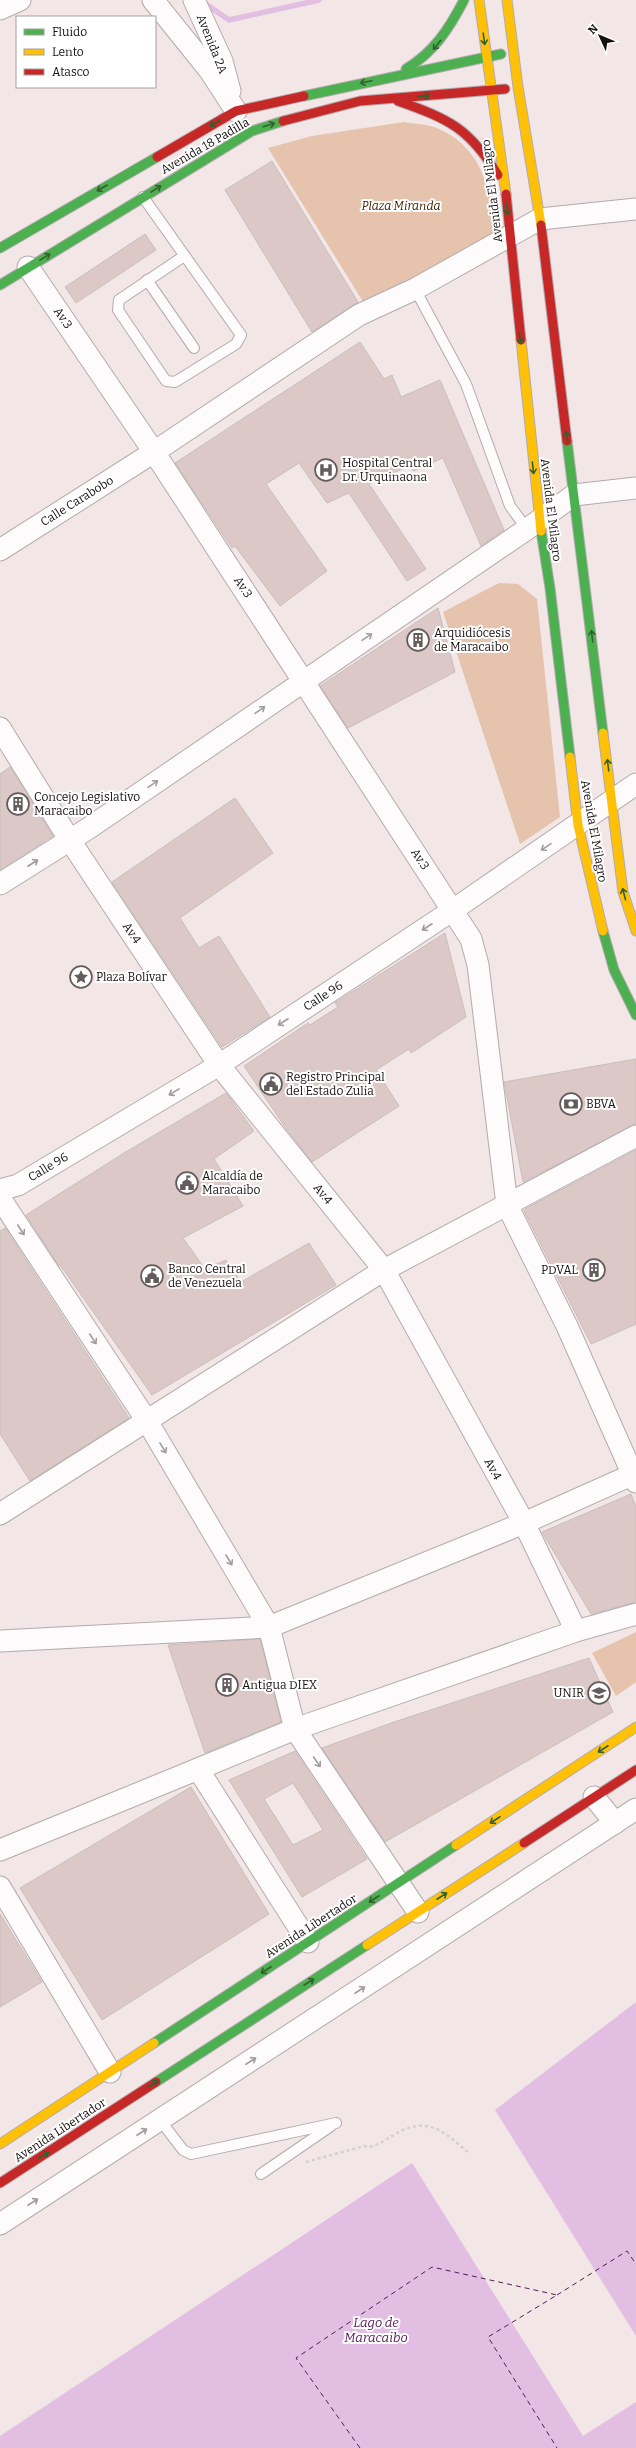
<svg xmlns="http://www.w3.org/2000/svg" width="636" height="2448" font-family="Bitter,serif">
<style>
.green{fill:#e5c3ad}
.water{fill:#e2bee3}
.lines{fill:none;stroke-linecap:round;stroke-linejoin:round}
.stream{stroke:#e2bee3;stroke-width:5.5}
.ferry{stroke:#521c59;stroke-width:1;stroke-dasharray:5 4;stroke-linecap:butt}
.building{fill:#dcc9c7;stroke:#c7bebd;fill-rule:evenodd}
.lane-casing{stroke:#b4abac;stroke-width:12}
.street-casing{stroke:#b4abac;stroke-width:23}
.fast-casing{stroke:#b4abac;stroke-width:11}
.slow-casing{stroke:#b4abac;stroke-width:11}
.jam-casing{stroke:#b4abac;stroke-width:11}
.path{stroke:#d4d0d1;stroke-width:2.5;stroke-dasharray:3 3;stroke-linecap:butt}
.lane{stroke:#fdfbfb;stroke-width:10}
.street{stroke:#fdfbfb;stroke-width:21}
.fast{stroke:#4caf50;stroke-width:9}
.slow{stroke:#ffc107;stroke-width:9}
.jam{stroke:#c62828;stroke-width:9}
.oneway{stroke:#326030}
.oneway2{stroke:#a19d9d}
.labels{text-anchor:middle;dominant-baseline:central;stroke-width:4;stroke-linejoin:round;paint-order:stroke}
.street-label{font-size:12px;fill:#181111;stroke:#fff}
.park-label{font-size:12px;font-style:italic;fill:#452300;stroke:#fff}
.poi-label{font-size:12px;fill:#181111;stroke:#fff;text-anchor:start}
.water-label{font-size:13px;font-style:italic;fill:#521c59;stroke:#fff}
</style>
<rect width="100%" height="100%" fill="#f2e6e7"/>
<g class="green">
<path d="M404,122C414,124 427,124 437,128C489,150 491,202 500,250L370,313L268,148L312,136Z"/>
<polygon points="499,583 518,584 537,599 560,817 520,844 443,612"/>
<polygon points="636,1632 636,1682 616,1696 592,1653"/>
</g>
<g class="water">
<polygon points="636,2002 636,2336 495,2110"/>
<polygon points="412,2163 583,2436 636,2402 636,2448 0,2448 0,2436"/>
</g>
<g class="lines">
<polyline class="stream" points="203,2 229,20 319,0"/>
<g class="ferry">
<polyline points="557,2295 627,2251 636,2264"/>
<polyline points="360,2448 296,2358 432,2267 557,2295 488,2337 557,2448"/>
</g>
</g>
<g class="building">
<polygon points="272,161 358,302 312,332 225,190"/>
<polygon points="145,234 156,250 76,303 65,287"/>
<polygon points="360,342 384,379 392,375 401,397 440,380 504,530 481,546 443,458 413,471 411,465 369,484 426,569 407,581 349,493 327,503 299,463 266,484 327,571 280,606 235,546 232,548 175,463"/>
<polygon points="438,608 455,672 348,728 320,686"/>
<polygon points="10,767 53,836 0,870 0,774"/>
<polygon points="235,798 273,853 180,918 199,948 219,936 270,1017 222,1047 112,882"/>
<polygon points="445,933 466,1017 411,1053 409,1049 376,1070 399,1106 312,1162 285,1127 244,1066 308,1023 310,1025 338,1007 335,1003"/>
<polygon points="636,1059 636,1124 523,1182 504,1082"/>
<polygon points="226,1093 254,1131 214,1159 243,1206 183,1238 205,1269 226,1260 241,1282 309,1243 336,1285 152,1395 60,1265 59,1266 26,1215 124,1153"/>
<polygon points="636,1150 636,1324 591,1344 524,1211 525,1209"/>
<polygon points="5,1228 129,1418 30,1481 0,1434 0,1231"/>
<polygon points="631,1494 636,1507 636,1602 591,1614 542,1532"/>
<polygon points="260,1639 281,1722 205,1753 168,1645"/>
<polygon points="589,1658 613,1712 385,1842 322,1748 397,1721"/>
<path d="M295,1751L367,1859L302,1897L229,1780ZM293,1783L323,1830L293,1845L264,1799Z"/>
<polygon points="191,1787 269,1914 102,2020 20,1888"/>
<polygon points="0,1914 42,1982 0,2007"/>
</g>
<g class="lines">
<g class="lane-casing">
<g id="lane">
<polyline points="143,197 241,335 236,344 175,382 166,381 118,310 119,300 184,256"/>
<polyline points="147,280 194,348"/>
<polyline points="415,289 466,384 510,506 527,529"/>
<polyline points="160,2120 183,2150 191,2154 336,2123"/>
<polyline points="261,2174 331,2126"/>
</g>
</g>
<g class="street-casing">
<g id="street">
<polyline points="153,0 210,71 236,111"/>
<polyline points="194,0 222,61 230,91"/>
<polyline points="0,9 20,0"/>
<polyline points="28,267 154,452 471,939 478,965 507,1205 567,1326 636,1482"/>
<polyline points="0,550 154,452 359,315 415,289 540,219 636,209"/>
<polyline points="0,728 69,839 219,1065 384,1270 524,1523 576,1631"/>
<polyline points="0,884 89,828 527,529 574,495 636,488"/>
<polyline points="0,1190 18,1185 219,1065 453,910 636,784"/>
<polyline points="0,1198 147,1421 269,1627 295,1729 418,1912"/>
<polyline points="0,1514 384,1270 636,1136"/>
<polyline points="0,1641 269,1627 524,1523 636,1473"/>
<polyline points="198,1769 295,1729 576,1631 636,1614"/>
<polyline points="594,1797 615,1823"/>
<polyline points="0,1850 198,1769 308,1942"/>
<polyline points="0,1887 110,2072"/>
<polyline points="0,2224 636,1809"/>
</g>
</g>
<g class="fast-casing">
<g id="fast">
<path d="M406,69C434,52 449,29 464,0"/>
<polyline points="304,96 501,54"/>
<polyline points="0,248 157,157"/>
<polyline points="0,285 252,131 283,121"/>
<polyline points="567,441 603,733"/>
<polyline points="541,531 550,588 570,757"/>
<polyline points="603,931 614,970 636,1015"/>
<polyline points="154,2043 456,1845"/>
<polyline points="156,2082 367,1945"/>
</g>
</g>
<g class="slow-casing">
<g id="slow">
<polyline points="479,0 506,194"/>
<polyline points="507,0 518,87 541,225"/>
<polyline points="521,340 541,531"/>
<polyline points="603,733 623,892 636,931"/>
<polyline points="570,757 578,825 603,931"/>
<polyline points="456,1845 636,1727"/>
<polyline points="367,1945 524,1843"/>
<polyline points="0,2144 154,2043"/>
</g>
</g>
<g class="jam-casing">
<g id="jam">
<path d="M398,101C449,119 469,128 498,175"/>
<polyline points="283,121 360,101 505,89"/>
<polyline points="157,157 236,111 304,96"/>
<polyline points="506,194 521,340"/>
<polyline points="541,225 567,441"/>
<polyline points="524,1843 636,1770"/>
<polyline points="0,2183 156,2082"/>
</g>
</g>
<path class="path" d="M306,2162L364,2146C381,2153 404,2113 439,2130C450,2136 459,2145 469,2153"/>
<use href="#lane" class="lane"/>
<use href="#street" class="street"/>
<use href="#fast" class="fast"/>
<use href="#slow" class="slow"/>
<use href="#jam" class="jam"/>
</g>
<defs><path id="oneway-shaft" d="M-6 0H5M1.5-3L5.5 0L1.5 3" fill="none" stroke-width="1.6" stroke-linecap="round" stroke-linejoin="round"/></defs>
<g class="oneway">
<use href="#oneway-shaft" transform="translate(484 39) rotate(82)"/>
<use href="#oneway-shaft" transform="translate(437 45) rotate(129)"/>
<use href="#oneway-shaft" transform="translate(366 82) rotate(168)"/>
<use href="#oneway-shaft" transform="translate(424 96) rotate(-4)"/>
<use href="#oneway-shaft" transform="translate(215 123) rotate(150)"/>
<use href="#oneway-shaft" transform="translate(269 125) rotate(-18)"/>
<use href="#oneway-shaft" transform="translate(102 188) rotate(150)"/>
<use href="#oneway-shaft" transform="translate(156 189) rotate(-32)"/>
<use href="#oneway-shaft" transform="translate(507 209) rotate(85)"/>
<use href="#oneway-shaft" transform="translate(45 257) rotate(-31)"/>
<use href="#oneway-shaft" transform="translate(520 338) rotate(84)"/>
<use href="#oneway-shaft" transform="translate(567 437) rotate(-97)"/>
<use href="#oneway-shaft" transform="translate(533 468) rotate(84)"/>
<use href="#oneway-shaft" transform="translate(592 636) rotate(-97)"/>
<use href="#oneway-shaft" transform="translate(608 765) rotate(-97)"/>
<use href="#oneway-shaft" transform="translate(624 894) rotate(-105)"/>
<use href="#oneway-shaft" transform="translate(603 1749) rotate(147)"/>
<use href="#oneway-shaft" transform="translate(495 1820) rotate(147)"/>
<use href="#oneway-shaft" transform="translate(442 1896) rotate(-33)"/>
<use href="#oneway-shaft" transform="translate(374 1899) rotate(147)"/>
<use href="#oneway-shaft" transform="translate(266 1970) rotate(147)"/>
<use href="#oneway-shaft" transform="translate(309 1982) rotate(-33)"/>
<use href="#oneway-shaft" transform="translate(153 2084) rotate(-33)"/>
<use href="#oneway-shaft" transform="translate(44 2155) rotate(-33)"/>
</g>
<g class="oneway2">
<use href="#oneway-shaft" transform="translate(367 637) rotate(-34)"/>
<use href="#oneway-shaft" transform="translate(260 710) rotate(-35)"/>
<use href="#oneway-shaft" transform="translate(153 784) rotate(-35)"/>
<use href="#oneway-shaft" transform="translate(546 847) rotate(146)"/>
<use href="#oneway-shaft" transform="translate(33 863) rotate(-33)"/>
<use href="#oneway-shaft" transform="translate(427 927) rotate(147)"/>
<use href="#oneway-shaft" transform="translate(283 1022) rotate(147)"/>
<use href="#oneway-shaft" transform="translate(174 1092) rotate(149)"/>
<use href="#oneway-shaft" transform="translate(21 1230) rotate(57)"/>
<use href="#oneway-shaft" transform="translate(93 1339) rotate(57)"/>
<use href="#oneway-shaft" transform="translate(163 1448) rotate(59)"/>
<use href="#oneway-shaft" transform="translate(229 1560) rotate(59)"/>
<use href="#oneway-shaft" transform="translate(317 1762) rotate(56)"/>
<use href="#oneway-shaft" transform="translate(360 1990) rotate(-33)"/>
<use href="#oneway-shaft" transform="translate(251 2061) rotate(-33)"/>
<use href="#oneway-shaft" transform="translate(142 2132) rotate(-33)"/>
<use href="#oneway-shaft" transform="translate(33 2202) rotate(-33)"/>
</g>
<defs>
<g id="hospital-ring" transform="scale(1.15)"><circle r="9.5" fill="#fff" stroke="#645c5c" stroke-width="1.5"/><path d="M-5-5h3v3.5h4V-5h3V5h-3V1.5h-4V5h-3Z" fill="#645c5c"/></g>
<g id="building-ring" transform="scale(1.15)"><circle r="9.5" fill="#fff" stroke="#645c5c" stroke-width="1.5"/><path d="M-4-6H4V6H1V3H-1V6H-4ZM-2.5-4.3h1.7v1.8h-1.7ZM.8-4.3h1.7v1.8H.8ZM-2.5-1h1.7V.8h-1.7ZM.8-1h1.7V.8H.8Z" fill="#645c5c"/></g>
<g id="sight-ring" transform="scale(1.15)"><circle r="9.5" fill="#fff" stroke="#645c5c" stroke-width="1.5"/><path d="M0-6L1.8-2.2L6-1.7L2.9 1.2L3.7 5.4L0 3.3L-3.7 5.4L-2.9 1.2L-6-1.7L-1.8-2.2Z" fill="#645c5c"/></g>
<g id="civic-ring" transform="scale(1.15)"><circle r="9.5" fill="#fff" stroke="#645c5c" stroke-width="1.5"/><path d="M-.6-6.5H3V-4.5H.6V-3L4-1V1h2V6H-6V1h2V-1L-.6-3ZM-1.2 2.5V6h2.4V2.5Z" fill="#645c5c"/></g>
<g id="bank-ring" transform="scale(1.15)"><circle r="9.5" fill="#fff" stroke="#645c5c" stroke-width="1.5"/><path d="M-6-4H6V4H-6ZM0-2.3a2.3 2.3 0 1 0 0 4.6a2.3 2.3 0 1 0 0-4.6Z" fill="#645c5c"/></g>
<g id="university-ring" transform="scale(1.15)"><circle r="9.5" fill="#fff" stroke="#645c5c" stroke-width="1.5"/><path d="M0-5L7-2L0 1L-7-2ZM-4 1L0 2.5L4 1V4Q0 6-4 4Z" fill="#645c5c"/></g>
</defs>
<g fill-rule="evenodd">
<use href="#hospital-ring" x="326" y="470"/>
<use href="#building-ring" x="418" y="640"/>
<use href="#building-ring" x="18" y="804"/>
<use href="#sight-ring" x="81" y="977"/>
<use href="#civic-ring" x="271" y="1084"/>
<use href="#bank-ring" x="571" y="1104"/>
<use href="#civic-ring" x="187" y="1183"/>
<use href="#building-ring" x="594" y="1270"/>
<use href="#civic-ring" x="152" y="1276"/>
<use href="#building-ring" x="227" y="1685"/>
<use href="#university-ring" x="599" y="1693"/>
</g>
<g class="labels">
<g class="street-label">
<text transform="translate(212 44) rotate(68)">Avenida 2A</text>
<text transform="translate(205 146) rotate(-30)">Avenida 18 Padilla</text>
<text transform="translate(492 191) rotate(-97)">Avenida El Milagro</text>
<text transform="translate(63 318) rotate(56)">Av.3</text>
<text transform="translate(77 501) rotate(-32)">Calle Carabobo</text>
<text transform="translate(551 510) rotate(83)">Avenida El Milagro</text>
<text transform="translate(243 587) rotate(57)">Av.3</text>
<text transform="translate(594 831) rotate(80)">Avenida El Milagro</text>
<text transform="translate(420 859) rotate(57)">Av.3</text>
<text transform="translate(132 933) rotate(56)">Av.4</text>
<text transform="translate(323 996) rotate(-33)">Calle 96</text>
<text transform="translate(48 1167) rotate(-31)">Calle 96</text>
<text transform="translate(323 1194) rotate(51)">Av.4</text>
<text transform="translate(493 1469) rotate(61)">Av.4</text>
<text transform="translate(311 1926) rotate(-33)">Avenida Libertador</text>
<text transform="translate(60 2130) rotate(-33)">Avenida Libertador</text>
</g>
<g class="park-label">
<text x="401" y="206">Plaza Miranda</text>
</g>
<g class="poi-label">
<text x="342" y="463">Hospital Central<tspan x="342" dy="14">Dr. Urquinaona</tspan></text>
<text x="434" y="633">Arquidiócesis<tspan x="434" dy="14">de Maracaibo</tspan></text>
<text x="34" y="797">Concejo Legislativo<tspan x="34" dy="14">Maracaibo</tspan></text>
<text x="96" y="977">Plaza Bolívar</text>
<text x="286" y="1077">Registro Principal<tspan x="286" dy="14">del Estado Zulia</tspan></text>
<text x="586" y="1104">BBVA</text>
<text x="202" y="1176">Alcaldía de<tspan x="202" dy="14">Maracaibo</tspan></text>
<text x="168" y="1269">Banco Central<tspan x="168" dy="14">de Venezuela</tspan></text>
<text x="578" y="1270" text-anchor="end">PDVAL</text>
<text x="242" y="1685">Antigua DIEX</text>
<text x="584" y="1693" text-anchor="end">UNIR</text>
</g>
<g class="water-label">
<text x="376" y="2322">Lago de<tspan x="376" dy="15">Maracaibo</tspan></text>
</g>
</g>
<rect x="16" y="16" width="140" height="72" fill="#ffffff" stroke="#a3a0a0"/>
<rect x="24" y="29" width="20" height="6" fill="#4caf50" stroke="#a3a0a0"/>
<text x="52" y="36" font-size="12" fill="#181111">Fluido</text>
<rect x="24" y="49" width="20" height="6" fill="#ffc107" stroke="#a3a0a0"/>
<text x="52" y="56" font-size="12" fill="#181111">Lento</text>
<rect x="24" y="69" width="20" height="6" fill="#c62828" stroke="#a3a0a0"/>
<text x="52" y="76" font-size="12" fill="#181111">Atasco</text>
<g transform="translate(600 36) rotate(314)" stroke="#ffffff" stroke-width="3" paint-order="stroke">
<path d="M0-3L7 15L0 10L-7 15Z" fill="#181111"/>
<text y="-6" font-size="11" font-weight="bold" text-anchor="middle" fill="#181111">N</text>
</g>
</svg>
